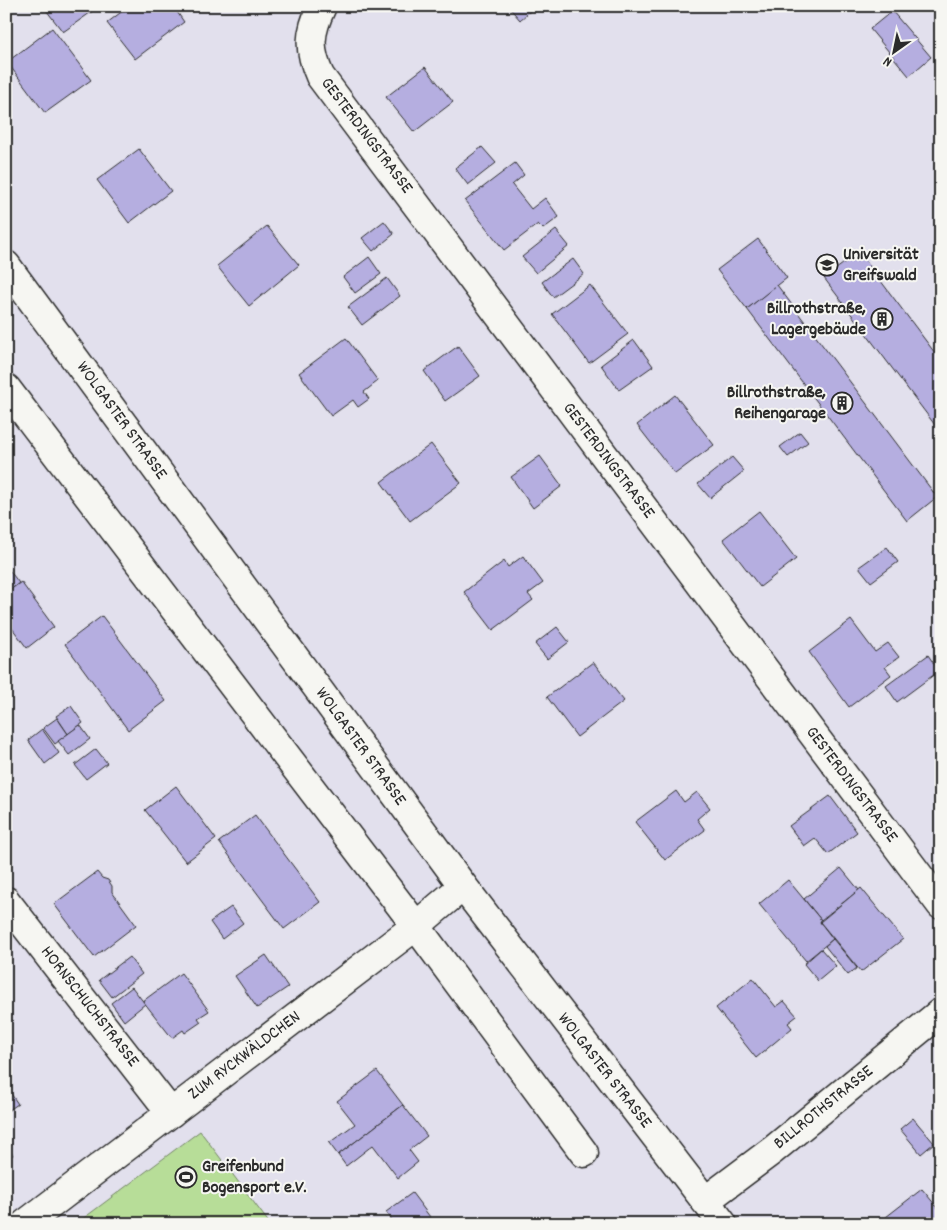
<svg xmlns="http://www.w3.org/2000/svg" width="947" height="1230" font-family="Dekko,sans-serif">
<style>
.green{fill:#b7dd98;stroke:#718462}
.building{fill:#b5aee0;stroke:#2b2b2b}
.lines{fill:none;stroke-linecap:round;stroke-linejoin:round}
.minor-casing{stroke:#2b2b2b;stroke-width:31}
.major-casing{stroke:#2b2b2b;stroke-width:31}
.minor{stroke:#f6f6f2;stroke-width:28}
.major{stroke:#f6f6f2;stroke-width:28}
.labels{text-anchor:middle;dominant-baseline:central;stroke-width:4;stroke-linejoin:round;paint-order:stroke}
.street-label{font-size:18px;fill:#2b2b2b;stroke:#f6f6f2}
.poi-label{font-size:18px;font-weight:bold;fill:#2b2b2b;stroke:#f6f6f2;text-anchor:start}
</style>
<rect width="100%" height="100%" fill="#e2e0ed"/>
<filter id="ink" filterUnits="userSpaceOnUse"><feTurbulence type="fractalNoise" baseFrequency=".02" numOctaves="2"/><feDisplacementMap in="SourceGraphic" scale="10" xChannelSelector="R" yChannelSelector="G"/><feConvolveMatrix kernelMatrix="1 2 1 2 8 2 1 2 1" color-interpolation-filters="sRGB"/></filter>
<g filter="url(#ink)">
<polygon class="green" points="200,1131 270,1224 76,1224"/>
<g class="building">
<polygon points="43,6 96,6 97,8 63,32"/>
<polygon points="129,6 173,6 184,22 135,59 107,23"/>
<polygon points="508,6 536,6 520,20"/>
<polygon points="892,11 931,57 909,76 870,29"/>
<polygon points="52,28 91,80 45,113 7,62"/>
<polygon points="425,67 453,102 414,132 386,97"/>
<polygon points="482,147 496,163 468,185 455,168"/>
<polygon points="139,149 171,191 129,223 97,180"/>
<polygon points="515,163 524,175 512,185 531,209 545,198 559,217 543,229 538,224 504,250 465,201"/>
<polygon points="384,221 394,234 373,251 362,238"/>
<polygon points="267,226 299,265 249,306 217,266"/>
<polygon points="556,230 569,246 536,273 522,257"/>
<polygon points="758,239 787,278 747,309 717,270"/>
<polygon points="859,252 941,361 941,433 824,278"/>
<polygon points="369,257 381,274 355,293 343,277"/>
<polygon points="573,259 584,274 553,297 542,282"/>
<polygon points="387,278 400,296 362,325 348,307"/>
<polygon points="590,285 628,334 589,363 552,314"/>
<polygon points="777,285 937,497 907,521 747,309"/>
<polygon points="346,338 378,381 364,392 369,399 358,407 353,400 331,416 299,373"/>
<polygon points="634,340 653,366 619,390 601,365"/>
<polygon points="458,346 480,376 445,401 424,371"/>
<polygon points="675,395 714,445 675,474 637,425"/>
<polygon points="800,432 808,442 788,457 780,447"/>
<polygon points="431,444 461,483 410,521 381,482"/>
<polygon points="540,456 562,486 533,508 511,477"/>
<polygon points="732,457 744,471 710,498 698,484"/>
<polygon points="759,511 796,559 760,587 723,539"/>
<polygon points="887,547 898,562 871,582 859,567"/>
<polygon points="523,556 543,583 528,594 533,600 493,630 464,592 504,561 508,567"/>
<polygon points="6,566 19,583 6,593"/>
<polygon points="21,582 54,627 27,648 6,620 6,593"/>
<polygon points="102,616 166,701 128,730 65,644"/>
<polygon points="851,620 875,652 888,643 899,657 885,667 891,675 849,707 809,652"/>
<polygon points="557,627 569,642 547,659 535,644"/>
<polygon points="928,655 939,671 897,702 886,686"/>
<polygon points="593,662 624,701 577,737 547,697"/>
<polygon points="71,706 83,723 68,734 56,716"/>
<polygon points="57,718 68,734 55,744 43,728"/>
<polygon points="80,725 90,739 69,755 58,741"/>
<polygon points="42,729 59,753 45,764 28,740"/>
<polygon points="96,749 107,763 86,779 75,765"/>
<polygon points="176,786 216,839 186,862 145,810"/>
<polygon points="676,791 684,802 697,792 710,808 697,819 705,830 665,860 635,822"/>
<polygon points="830,796 857,832 828,854 815,838 804,846 789,826"/>
<polygon points="255,815 320,902 284,929 219,842"/>
<polygon points="841,868 859,890 821,920 804,899"/>
<polygon points="97,872 102,878 108,880 112,886 112,892 136,925 94,957 54,904"/>
<polygon points="788,880 821,920 820,922 833,939 806,961 759,904"/>
<polygon points="861,888 903,939 861,972 820,922"/>
<polygon points="231,907 243,923 222,939 210,922"/>
<polygon points="833,939 857,968 848,975 825,946"/>
<polygon points="821,949 836,966 818,981 804,964"/>
<polygon points="266,955 288,987 257,1008 235,976"/>
<polygon points="129,957 142,974 112,997 99,980"/>
<polygon points="181,973 209,1011 198,1018 201,1022 185,1033 183,1030 172,1038 143,1001"/>
<polygon points="753,978 776,1007 784,1001 797,1016 788,1023 792,1028 756,1058 716,1008"/>
<polygon points="132,987 145,1004 124,1021 111,1003"/>
<polygon points="377,1071 403,1105 338,1155 329,1143 355,1124 337,1101"/>
<polygon points="7,1088 18,1104 6,1112 6,1089"/>
<polygon points="403,1105 427,1136 409,1150 418,1162 398,1178 373,1145 346,1166 338,1155"/>
<polygon points="913,1118 934,1143 921,1154 900,1129"/>
<polygon points="6,1146 13,1155 6,1159"/>
<polygon points="922,1189 941,1212 941,1224 892,1224 886,1217"/>
<polygon points="412,1193 433,1221 429,1224 395,1224 386,1212"/>
</g>
<g class="lines">
<g class="minor-casing">
<g id="minor">
<path d="M322,6C309,33 308,49 320,76L941,905"/>
<polyline points="6,388 416,926 584,1153"/>
<polyline points="6,901 171,1113"/>
<polyline points="705,1201 773,1150 941,1012"/>
<polyline points="25,1224 416,926 463,886"/>
</g>
</g>
<g class="major-casing">
<polyline id="major" points="6,265 463,886 723,1224"/>
</g>
<use href="#minor" class="minor"/>
<use href="#major" class="major"/>
</g>
</g>
<defs>
<g id="university-ring" transform="scale(1.125)"><circle r="9.5" fill="#f6f6f2" stroke="#2b2b2b" stroke-width="1.5"/><path d="M0-5L7-2L0 1L-7-2ZM-4 1L0 2.5L4 1V4Q0 6-4 4Z" fill="#2b2b2b"/></g>
<g id="building-ring" transform="scale(1.125)"><circle r="9.5" fill="#f6f6f2" stroke="#2b2b2b" stroke-width="1.5"/><path d="M-4-6H4V6H1V3H-1V6H-4ZM-2.5-4.3h1.7v1.8h-1.7ZM.8-4.3h1.7v1.8H.8ZM-2.5-1h1.7V.8h-1.7ZM.8-1h1.7V.8H.8Z" fill="#2b2b2b"/></g>
<g id="stadium-ring" transform="scale(1.125)"><circle r="9.5" fill="#f6f6f2" stroke="#2b2b2b" stroke-width="1.5"/><path d="M0-5a6.5 5 0 1 0 0 10a6.5 5 0 1 0 0-10ZM-3.5-1.8h7v3.6h-7Z" fill="#2b2b2b"/></g>
</defs>
<g fill-rule="evenodd">
<use href="#university-ring" x="827" y="265"/>
<use href="#building-ring" x="882" y="319"/>
<use href="#building-ring" x="842" y="403"/>
<use href="#stadium-ring" x="186" y="1177"/>
</g>
<g class="labels">
<g class="street-label">
<text transform="translate(366 136) rotate(53)">GESTERDINGSTRASSE</text>
<text transform="translate(121 421) rotate(54)">WOLGASTER STRASSE</text>
<text transform="translate(608 461) rotate(53)">GESTERDINGSTRASSE</text>
<text transform="translate(360 747) rotate(54)">WOLGASTER STRASSE</text>
<text transform="translate(851 785) rotate(53)">GESTERDINGSTRASSE</text>
<text transform="translate(89 1007) rotate(52)">HORNSCHUCHSTRASSE</text>
<text transform="translate(245 1056) rotate(-37)">ZUM RYCKWÄLDCHEN</text>
<text transform="translate(604 1071) rotate(52)">WOLGASTER STRASSE</text>
<text transform="translate(824 1108) rotate(-39)">BILLROTHSTRASSE</text>
</g>
<g class="poi-label">
<text x="843" y="255">Universität<tspan x="843" dy="21">Greifswald</tspan></text>
<text x="866" y="309" text-anchor="end">Billrothstraße,<tspan x="866" dy="21">Lagergebäude</tspan></text>
<text x="826" y="393" text-anchor="end">Billrothstraße,<tspan x="826" dy="21">Reihengarage</tspan></text>
<text x="202" y="1167">Greifenbund<tspan x="202" dy="21">Bogensport e.V.</tspan></text>
</g>
</g>
<rect width="947" height="1230" fill="none" stroke="#f6f6f2" stroke-width="25"/>
<rect x="12" y="12" width="922" height="1205" fill="none" stroke="#2b2b2b" stroke-width="2" filter="url(#ink)"/>
<g transform="translate(894 52) rotate(213)" stroke="#f6f6f2" stroke-width="4" paint-order="stroke">
<path d="M0-4L9 19L0 12L-9 19Z" fill="#2b2b2b"/>
<text y="-8" font-size="14" font-weight="bold" text-anchor="middle" fill="#2b2b2b">N</text>
</g>
</svg>
